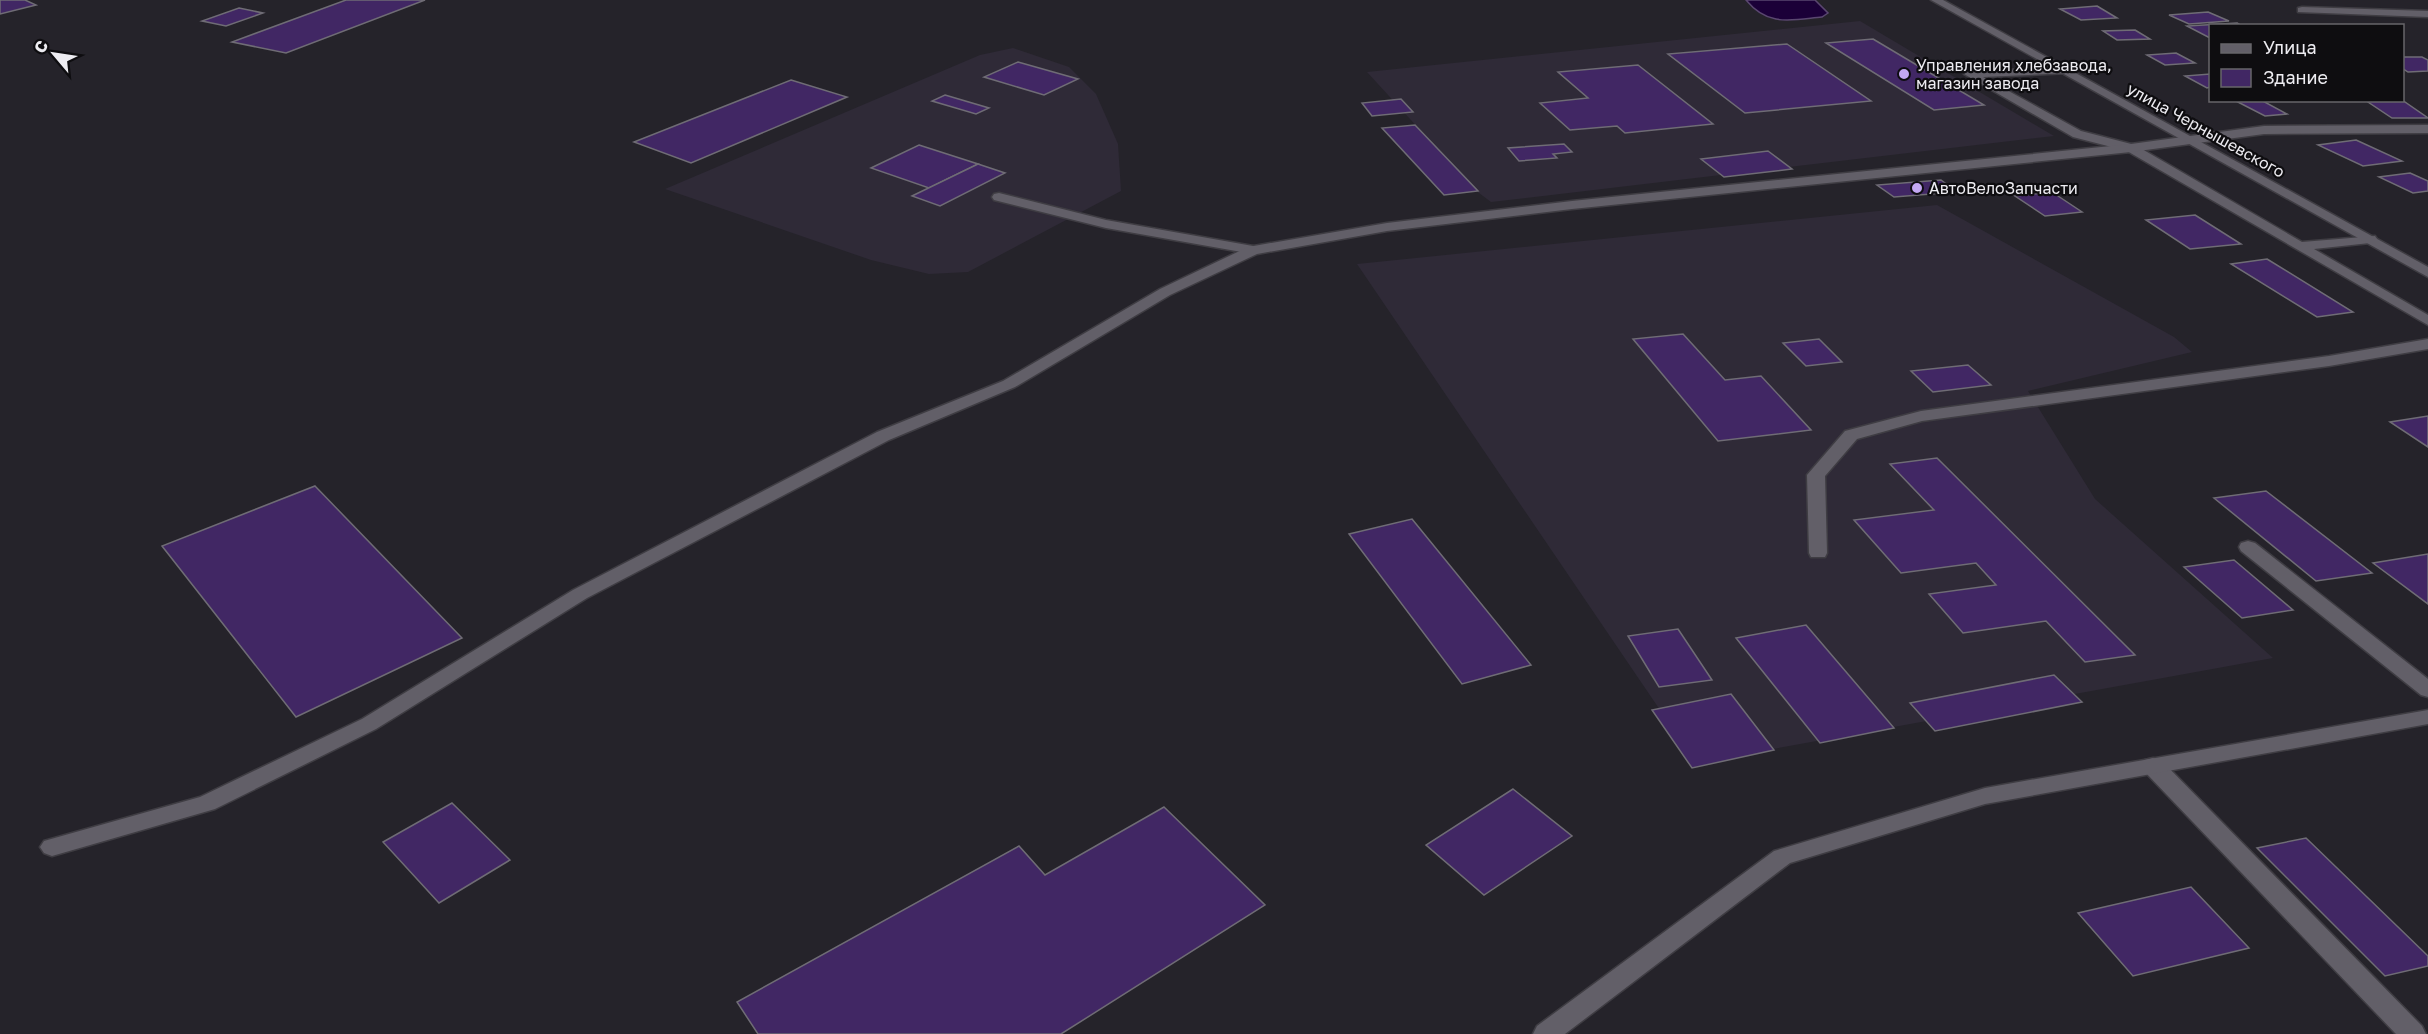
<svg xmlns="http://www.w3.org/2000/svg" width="2428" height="1034" font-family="'Golos Text',sans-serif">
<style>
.built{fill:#2f2a37}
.water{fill:#1b0038;stroke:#5a4770;stroke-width:1.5}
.building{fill:#412764;stroke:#6f6c75;stroke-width:1.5}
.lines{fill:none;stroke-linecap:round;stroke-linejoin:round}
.lane-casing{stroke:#3f3d43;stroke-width:3}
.street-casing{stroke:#3f3d43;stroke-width:3}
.secondary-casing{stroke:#3f3d43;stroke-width:3}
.lane{fill:#625f68;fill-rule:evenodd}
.street{fill:#625f68;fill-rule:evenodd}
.secondary{fill:#625f68;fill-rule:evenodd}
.poi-dot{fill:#c3a7f2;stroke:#0e0d10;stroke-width:2}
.labels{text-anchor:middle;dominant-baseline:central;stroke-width:4.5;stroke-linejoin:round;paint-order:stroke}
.far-poi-label{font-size:16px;fill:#edecf1;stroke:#0e0d10;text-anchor:start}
.far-street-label{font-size:16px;fill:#edecf1;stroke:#0e0d10}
</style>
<rect width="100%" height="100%" fill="#25232a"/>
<g class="built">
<polygon points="1860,21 2054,136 1491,202 1475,190 1367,72"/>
<polygon points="1013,48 1069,67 1096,94 1118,144 1121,191 968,272 929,274 871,260 665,189 980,55"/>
<polygon points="1937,205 2174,337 2192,352 2028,391 2095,499 2273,658 1696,763 1357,264"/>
</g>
<path class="water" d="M1746,0H1815L1828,13L1822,17C1791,20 1768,27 1746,0Z"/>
<g class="building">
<polygon points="0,0 25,0 36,5 0,14"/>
<polygon points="346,0 425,0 286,53 232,42"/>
<polygon points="2097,6 2117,18 2081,20 2060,9"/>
<polygon points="239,8 263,13 226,26 202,21"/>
<polygon points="2208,12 2229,21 2189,24 2169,15"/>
<polygon points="2237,23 2242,26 2210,26 2210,38 2187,26"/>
<polygon points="2135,30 2150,39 2117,40 2103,31"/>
<polygon points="1873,39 1984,105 1934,110 1826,43"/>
<polygon points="1787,44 1871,101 1745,113 1668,54"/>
<polygon points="2176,53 2195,63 2165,65 2147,55"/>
<polygon points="2402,57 2422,57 2428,60 2428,71 2408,72 2402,68"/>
<polygon points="1018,62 1078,79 1044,95 984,77"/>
<polygon points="1638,65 1713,124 1625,133 1617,126 1570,130 1540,103 1588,98 1558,72"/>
<polygon points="2210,74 2210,87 2207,88 2185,76"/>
<polygon points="791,80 847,97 691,163 634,142"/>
<polygon points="945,95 989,108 976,114 932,101"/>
<polygon points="1401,99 1413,112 1372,116 1362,103"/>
<polygon points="2234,100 2261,100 2287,114 2265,116"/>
<polygon points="2365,100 2402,100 2428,118 2392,118"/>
<polygon points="1415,125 1478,191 1444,195 1382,128"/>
<polygon points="2356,140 2402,161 2363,166 2318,145"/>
<polygon points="1564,144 1572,152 1553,154 1557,158 1519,161 1508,148"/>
<polygon points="919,145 978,164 929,188 871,168"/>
<polygon points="1768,151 1792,169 1724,177 1701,159"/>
<polygon points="978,164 1005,173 940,206 912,196"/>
<polygon points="2410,173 2428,181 2428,191 2413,193 2379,177"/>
<polygon points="1941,180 1957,192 1894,197 1877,185"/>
<polygon points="2052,192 2082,212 2045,216 2015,196"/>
<polygon points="2195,215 2241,244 2190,249 2146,220"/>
<polygon points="2267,259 2353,312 2317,317 2231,264"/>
<polygon points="1683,334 1725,380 1761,376 1811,430 1718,441 1633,339"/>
<polygon points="1819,339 1842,362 1806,366 1783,343"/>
<polygon points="1968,365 1991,385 1933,392 1911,371"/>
<polygon points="2428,416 2428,447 2390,422"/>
<polygon points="1937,458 2135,655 2085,662 2046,621 1963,633 1929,594 1996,585 1976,563 1901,573 1854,520 1934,510 1890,464"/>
<polygon points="315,486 462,638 296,717 162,546"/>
<polygon points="2266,491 2372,573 2316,581 2214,498"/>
<polygon points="1412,519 1531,665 1462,684 1349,534"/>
<polygon points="2428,554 2428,604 2373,563"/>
<polygon points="2234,560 2293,610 2242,618 2184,567"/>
<polygon points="1806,625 1894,728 1820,743 1736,638"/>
<polygon points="1678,629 1712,680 1659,687 1628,636"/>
<polygon points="2054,675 2082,702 1935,731 1910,703"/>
<polygon points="1731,694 1774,750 1692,768 1652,710"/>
<polygon points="1513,789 1572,836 1484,895 1426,845"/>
<polygon points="452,803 510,860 439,903 383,842"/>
<polygon points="1164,807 1265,905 1061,1034 758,1034 737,1002 1019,846 1045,875"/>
<polygon points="2306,838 2428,956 2428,966 2385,976 2257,848"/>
<polygon points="2191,887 2249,948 2133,976 2078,913"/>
</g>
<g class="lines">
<g class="lane-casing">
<g id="lane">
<polygon points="2065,68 2071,71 2069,73 1983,77 2081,131 2135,145 2302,242 2375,236 2377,239 2375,242 2370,243 2314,249 2428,315 2428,325 2127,151 2073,137 1964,74 1970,71"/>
<polygon points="999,193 1106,220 1253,246 1260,250 1253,254 1106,228 994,200 992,197 994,194"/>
<polygon points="2428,339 2428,349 2329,366 1922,421 1857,439 1825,476 1827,553 1825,557 1811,557 1809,553 1807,475 1845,431 1921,411 2329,356"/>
<polygon points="2248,541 2255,543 2428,679 2428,697 2421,695 2241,551 2239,547 2241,543"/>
<polygon points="2153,758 2161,760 2422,1026 2426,1034 2396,1034 2145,772 2142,766 2145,760"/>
</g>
</g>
<g class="street-casing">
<g id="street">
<polygon points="2302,7 2428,11 2428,17 2298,12 2298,8"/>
<polygon points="2428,125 2428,133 2264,134 2131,152 1572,209 1387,231 1257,254 1170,295 1015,387 889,440 587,598 376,729 215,809 52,856 44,853 40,847 44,841 200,797 362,719 573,590 877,432 1003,381 1160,289 1248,247 1387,223 1572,201 2131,144 2264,126"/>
<polygon points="2428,710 2428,724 1985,804 1790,863 1565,1034 1533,1034 1537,1026 1774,851 1985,788"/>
</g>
</g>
<g class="secondary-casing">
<polygon id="secondary" points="1931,0 1943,0 2428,267 2428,277"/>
</g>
<use href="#lane" class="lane"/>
<use href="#street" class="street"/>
<use href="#secondary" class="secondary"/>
</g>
<g class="poi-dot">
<circle cx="1904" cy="74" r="6"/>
<circle cx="1917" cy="188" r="6"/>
</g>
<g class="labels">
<g class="far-poi-label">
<text x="1916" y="65">Управления хлебзавода,<tspan x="1916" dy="18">магазин завода</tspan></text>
<text x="1929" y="188">АвтоВелоЗапчасти</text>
</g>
<g class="far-street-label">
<text transform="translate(2206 130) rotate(29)">улица Чернышевского</text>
</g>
</g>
<rect x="2209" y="24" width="195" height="78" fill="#0e0d10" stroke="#67666a" stroke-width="1.5"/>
<rect x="2221" y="44" width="30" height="9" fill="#625f68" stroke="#67666a" stroke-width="1.5"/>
<text x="2263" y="54" font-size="18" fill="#edecf1">Улица</text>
<rect x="2221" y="69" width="30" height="18" fill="#412764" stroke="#67666a" stroke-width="1.5"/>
<text x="2263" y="84" font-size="18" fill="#edecf1">Здание</text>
<g transform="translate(54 54) rotate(299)" stroke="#0e0d10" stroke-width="4.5" paint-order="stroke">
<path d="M0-4.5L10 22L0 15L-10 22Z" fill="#edecf1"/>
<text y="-9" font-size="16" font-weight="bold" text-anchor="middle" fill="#edecf1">С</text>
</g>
</svg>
